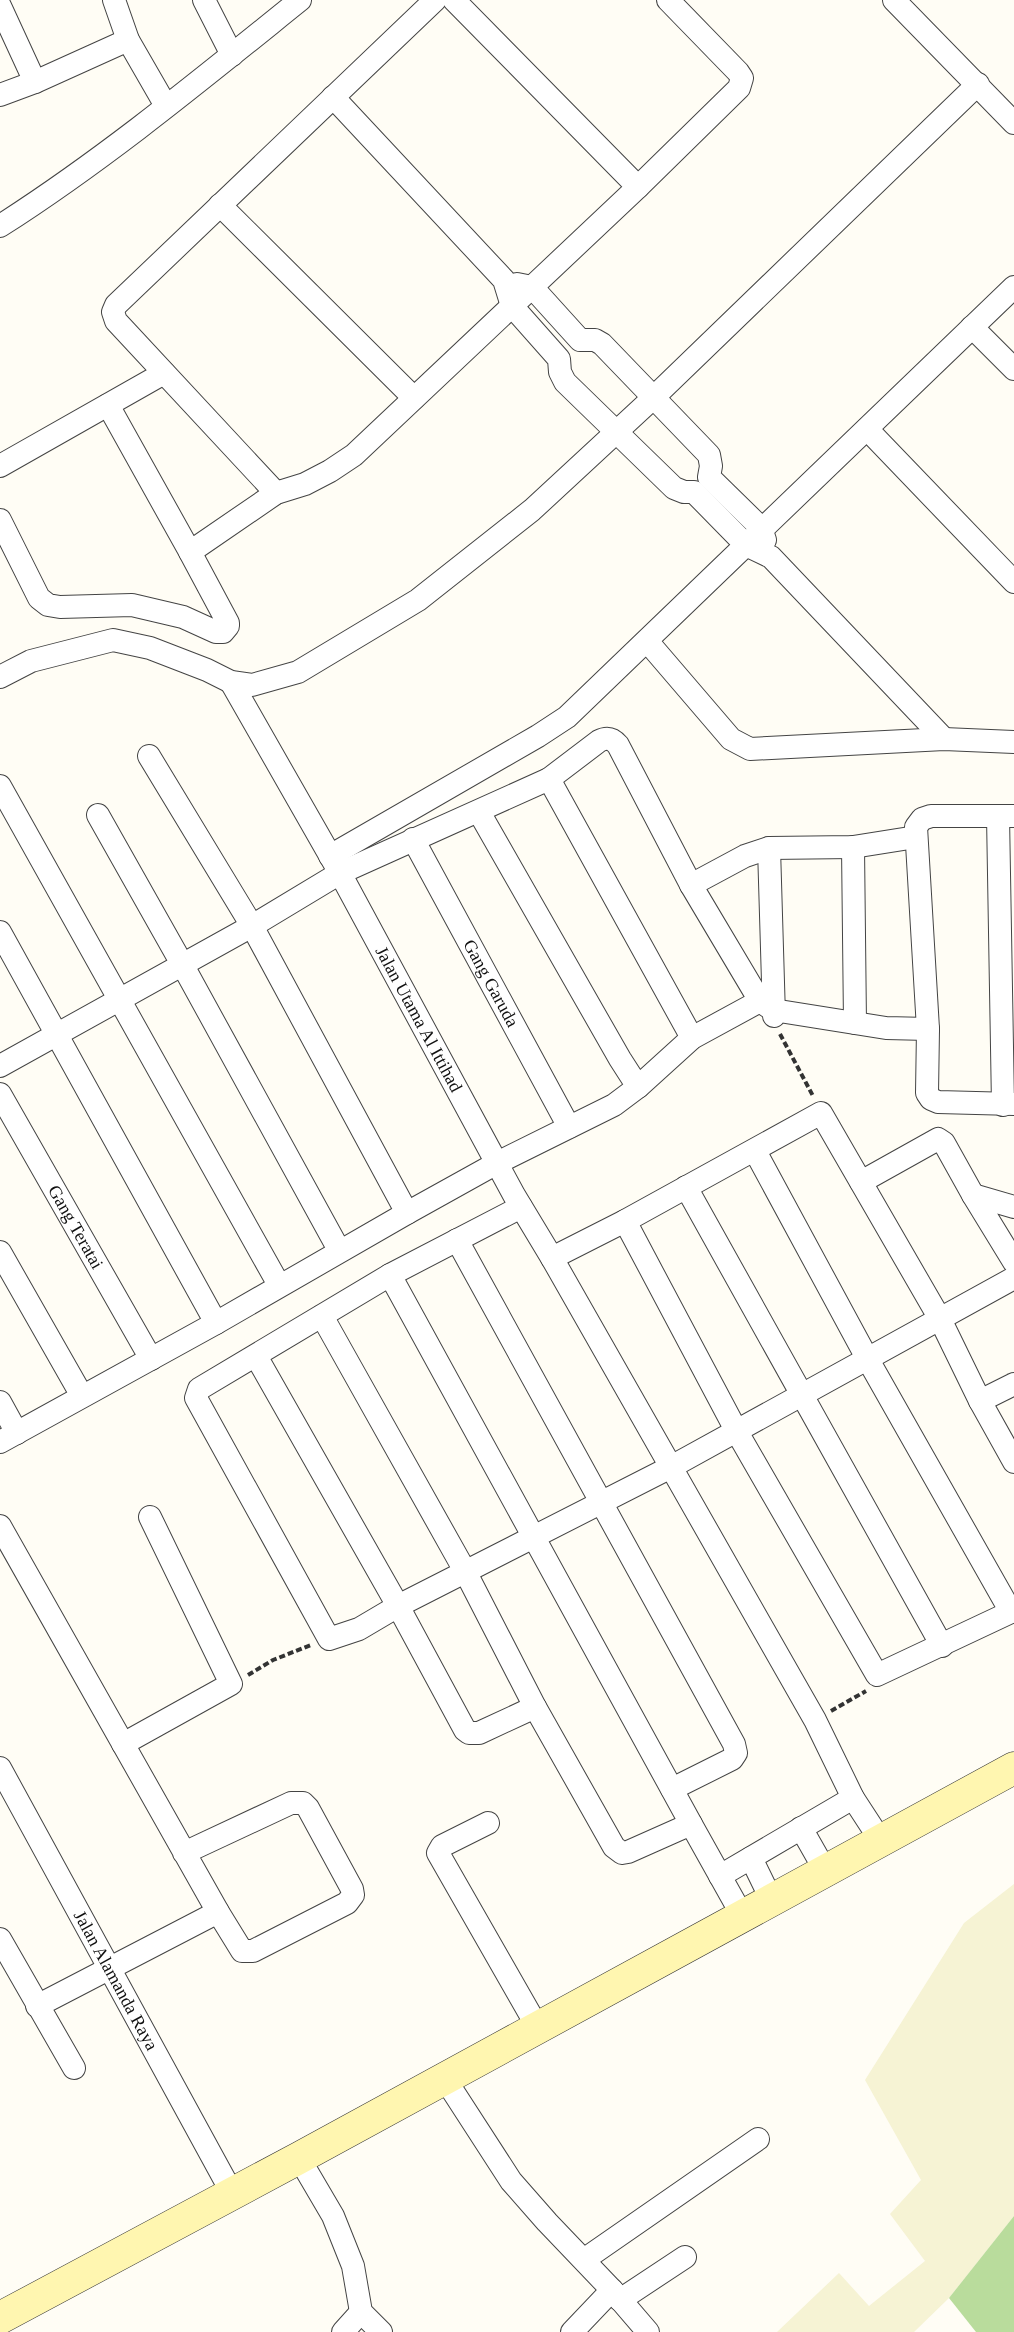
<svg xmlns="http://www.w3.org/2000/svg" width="1014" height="2332" font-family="'Times New Roman',serif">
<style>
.farmland{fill:#f6f3d4}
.forest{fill:#b9dc9c}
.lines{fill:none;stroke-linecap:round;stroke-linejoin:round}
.minor-casing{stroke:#444;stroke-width:24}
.secondary-casing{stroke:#333;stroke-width:33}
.path{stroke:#333;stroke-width:4;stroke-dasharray:6 3;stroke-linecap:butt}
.minor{stroke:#fff;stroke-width:22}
.secondary{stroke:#fff6b0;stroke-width:32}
.labels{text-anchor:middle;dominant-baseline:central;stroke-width:6;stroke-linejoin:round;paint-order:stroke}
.street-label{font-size:18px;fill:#111;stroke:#fff}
</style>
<rect width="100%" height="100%" fill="#fffdf5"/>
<polygon class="farmland" points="1014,1884 1014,2216 949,2298 914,2332 777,2332 839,2273 869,2306 925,2261 890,2214 921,2180 865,2080 964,1923"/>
<polygon class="forest" points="1014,2216 1014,2332 976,2332 949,2298"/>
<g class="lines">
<g class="minor-casing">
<g id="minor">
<polyline points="114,0 128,40 166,106"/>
<polyline points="204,0 232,55"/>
<polyline points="454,0 638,187"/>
<polyline points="894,0 1014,123"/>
<polyline points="0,6 35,82"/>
<polyline points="0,95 35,82 128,40"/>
<polyline points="333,97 504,280 512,306 559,359 560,372 565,382 674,488 684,492 694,492 746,545 771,557 944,739"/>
<polyline points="220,205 414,398"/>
<path d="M0,226C105,159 203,78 300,0"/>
<polyline points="517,284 532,287 580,340 595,340 602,344 709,455 711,466 709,477 761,528 765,540"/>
<polyline points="972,327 1014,369"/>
<polyline points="108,405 190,552 276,493 305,484 330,471 354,455 638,187 739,88 742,78 738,72 668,0"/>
<polyline points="867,429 1014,582"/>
<polyline points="0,466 164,373"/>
<polyline points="276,493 116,321 113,312 116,305 435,0"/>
<polyline points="0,520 39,598 48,605 60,607 132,605 183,617 216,632 223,632 228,626 228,623 190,552"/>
<polyline points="647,641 731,739 750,749 944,739 1014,742"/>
<polyline points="0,677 31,661 113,640 150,648 207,670 231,682 252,685 298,672 418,600 532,510 653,398 978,84"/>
<path id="s1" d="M231,682L340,873L514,1195L552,1258L815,1720L853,1798L881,1841"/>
<polyline points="149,756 252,926 407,1213"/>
<polyline points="549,779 692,1038"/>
<polyline points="0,786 279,1285"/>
<polyline points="98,815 182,964 339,1250"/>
<polyline points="998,816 1003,1105"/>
<path id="s2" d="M413,839L569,1127"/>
<polyline points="853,847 855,1023"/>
<polyline points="769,848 774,1016"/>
<polyline points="330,856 538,736 567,717 1014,287"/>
<polyline points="691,885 745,856 769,848 853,847 916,837"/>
<polyline points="0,932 216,1323"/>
<polyline points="928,1029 927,1093 931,1099 938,1102 1014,1104"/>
<path d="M0,1066L252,926L340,873L549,779L599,741C607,737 612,738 618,745L691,885L760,1001"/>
<polyline points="638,1087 692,1038 760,1001 773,1010 886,1028 928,1029 916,827 922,819 931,816 1014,816"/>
<path id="s3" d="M0,1094L151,1359"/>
<polyline points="755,1151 867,1358 1011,1612 1014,1611"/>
<polyline points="861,1182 938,1139 944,1143 973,1195"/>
<polyline points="686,1187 942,1646"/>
<polyline points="1014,1207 973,1195 1014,1262"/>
<polyline points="625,1221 737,1432 877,1675 1011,1612"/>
<polyline points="457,1240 734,1744 736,1753 732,1759 672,1789"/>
<polyline points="0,1252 82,1396"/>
<polyline points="552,1258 625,1221 821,1113 940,1319 980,1401 1014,1462"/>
<polyline points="390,1275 691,1824"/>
<polyline points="322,1316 465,1571 535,1707 614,1847 622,1853 628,1852 691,1824 743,1917"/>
<polyline points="256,1356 398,1606 359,1629 329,1639 196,1398 199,1389 390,1275 521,1207"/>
<polyline points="980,1401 1014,1384"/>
<polyline points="0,1402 17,1433"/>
<polyline points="0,1442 216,1323 407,1213 497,1163 614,1105 638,1087 620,1059 479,812"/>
<polyline points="0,1526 218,1912 242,1951 253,1951 347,1903 353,1895 352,1889 308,1808 303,1803 291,1803 184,1853"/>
<polyline points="535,1707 479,1733 469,1733 465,1730 398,1606 671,1467 1014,1278"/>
<polyline points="123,1744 231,1684 150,1517"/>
<path id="s4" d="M0,1768L232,2193"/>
<polyline points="488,1823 442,1846 438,1853 538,2028"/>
<polyline points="801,1828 826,1872"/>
<polyline points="751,1858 772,1901"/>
<polyline points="720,1876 853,1798"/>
<polyline points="0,1939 74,2068"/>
<polyline points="37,2006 218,1912"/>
<polyline points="445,2079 511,2181 547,2222 612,2290 648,2332"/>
<polyline points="299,2158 333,2216 353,2266 361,2312 381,2332"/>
<polyline points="585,2259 758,2139"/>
<polyline points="620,2300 685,2257"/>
<polyline points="343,2332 361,2312"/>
<polyline points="572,2332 612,2290"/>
</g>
</g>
<g class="secondary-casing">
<polyline id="secondary" points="0,2318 299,2158 1014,1768"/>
</g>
<g class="path">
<polyline points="780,1034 813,1096"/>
<polyline points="248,1675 273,1660 311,1645"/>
<polyline points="831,1711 866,1691"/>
</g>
<use href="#minor" class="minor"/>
<use href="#secondary" class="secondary"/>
</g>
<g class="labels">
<g class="street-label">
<text stroke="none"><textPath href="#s2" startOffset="164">Gang Garuda</textPath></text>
<text stroke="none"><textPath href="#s1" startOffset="386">Jalan Utama Al Ittihad</textPath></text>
<text stroke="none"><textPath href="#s3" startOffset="153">Gang Teratai</textPath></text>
<text stroke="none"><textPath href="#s4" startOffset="242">Jalan Alamanda Raya</textPath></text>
</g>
</g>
</svg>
